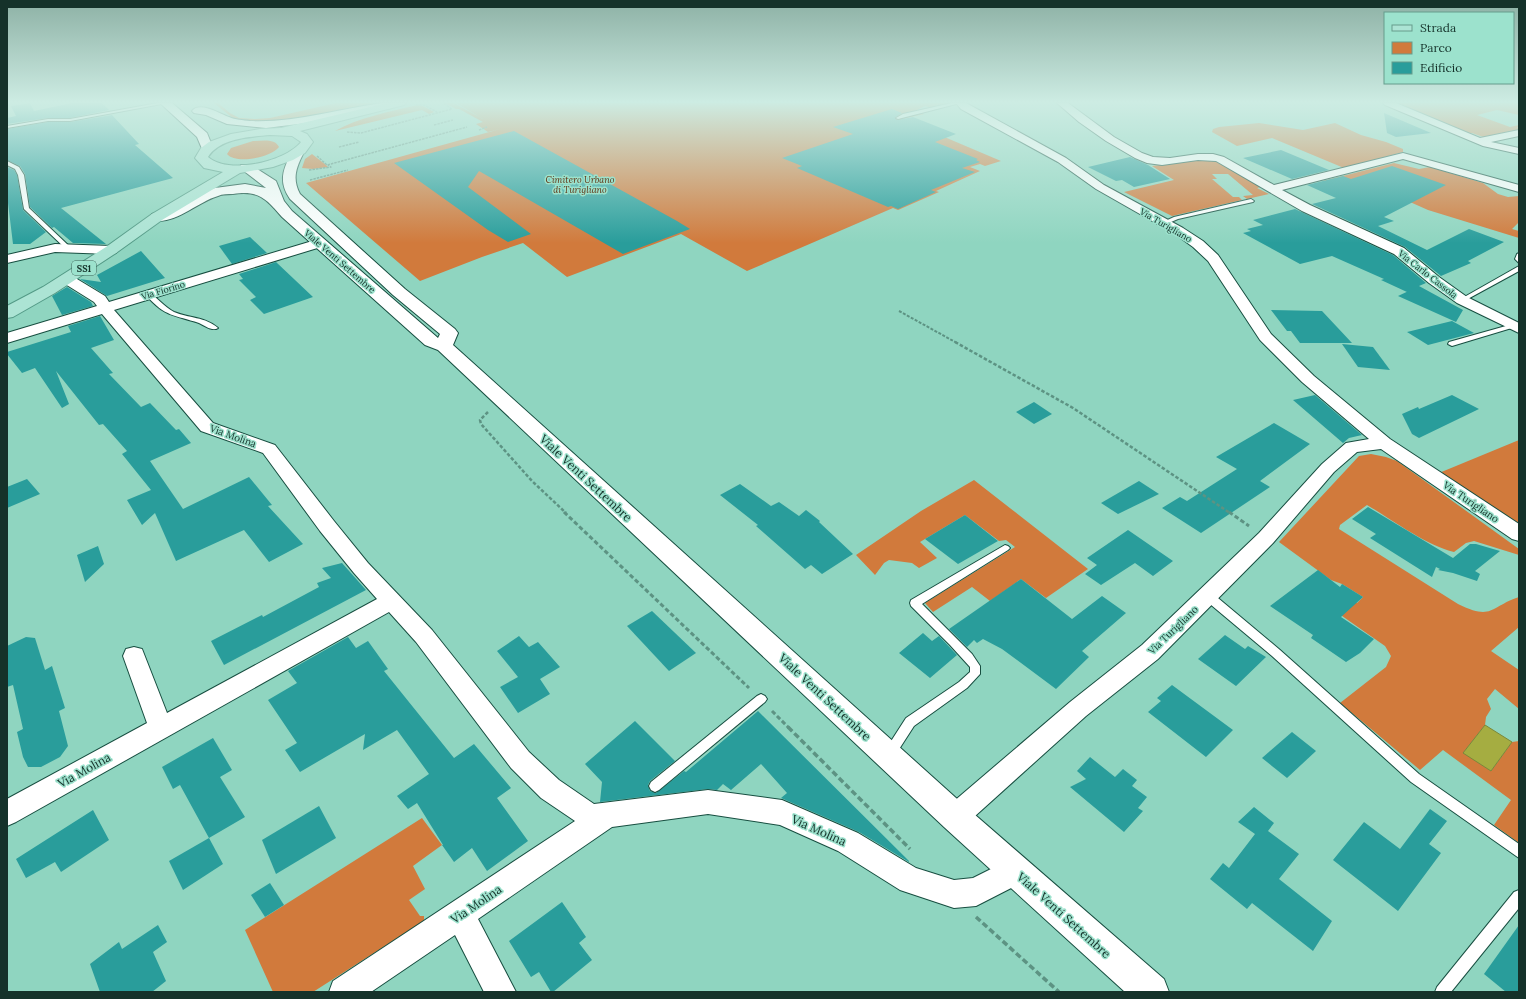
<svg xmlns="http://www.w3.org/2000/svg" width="1526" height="999" font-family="Lora,serif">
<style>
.green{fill:#d17a3c}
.water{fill:#a5ad41;stroke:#7a883a}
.building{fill:#299d9b}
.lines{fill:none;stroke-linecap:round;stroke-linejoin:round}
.lane-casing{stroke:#174e40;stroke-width:2}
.street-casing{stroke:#174e40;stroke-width:2}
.secondary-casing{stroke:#174e40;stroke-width:2}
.primary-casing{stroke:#539a86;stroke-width:2}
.path-far4{stroke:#5d9383;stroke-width:1.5;stroke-dasharray:2.5 1;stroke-linecap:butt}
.path-far3{stroke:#5d9383;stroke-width:2;stroke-dasharray:3 1.5;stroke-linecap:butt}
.path-far2{stroke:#5d9383;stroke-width:2.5;stroke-dasharray:3.5 2;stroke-linecap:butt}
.path-far1{stroke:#5d9383;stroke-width:3;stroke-dasharray:4.5 2.5;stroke-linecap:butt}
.path{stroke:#5d9383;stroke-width:3.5;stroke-dasharray:6 3;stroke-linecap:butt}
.lane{fill:#fff;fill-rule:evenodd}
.street{fill:#fff;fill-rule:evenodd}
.secondary{fill:#fff;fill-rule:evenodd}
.primary{fill:#ace4d4;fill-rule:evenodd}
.labels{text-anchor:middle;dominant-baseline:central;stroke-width:3;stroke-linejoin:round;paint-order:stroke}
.far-park-label{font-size:9px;font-style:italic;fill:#5f3313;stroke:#9ce2cd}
.far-street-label{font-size:9px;fill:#15322a;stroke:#9ce2cd}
.shield{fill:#9ce2cd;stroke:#3e675b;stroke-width:1}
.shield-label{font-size:9px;font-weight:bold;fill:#15322a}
.street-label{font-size:10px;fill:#15322a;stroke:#9ce2cd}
.near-street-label{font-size:12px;fill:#15322a;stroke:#9ce2cd}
</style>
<rect width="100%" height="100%" fill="#8fd5c0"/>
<g class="green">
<polygon points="214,103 218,103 230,113 239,118 255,119 270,118 336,103 376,103 299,119 250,122 234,119"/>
<polygon points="445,103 454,103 483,119 456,103 951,103 932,108 925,106 917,110 924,114 902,119 1001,161 985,166 980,164 970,167 980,171 936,191 939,192 898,210 893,208 747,271 681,234 567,277 523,243 482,257 420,281 306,183 500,129 488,132 476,124 483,122 459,109 456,109"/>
<polygon points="1392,103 1519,103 1519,115 1497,110 1477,115 1510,127 1519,125 1519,127 1517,127 1519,129 1519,131 1486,138 1472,133 1469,134"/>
<path d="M417,105L423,106L434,112L429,114L422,110L335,131C359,117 390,112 417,105Z"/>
<polygon points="1259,123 1303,130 1335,123 1361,135 1386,142 1403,149 1403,152 1344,168 1272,138 1237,146 1212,132 1213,129 1219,127"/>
<path d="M253,141C262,141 275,138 279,147C272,157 236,165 227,154L231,148Z"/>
<polygon points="312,154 326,165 328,167 313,169 302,168 305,159"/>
<polygon points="1203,159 1215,161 1261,187 1257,188 1269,194 1247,199 1243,196 1253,195 1228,174 1212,174 1217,179 1212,179 1233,197 1239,197 1242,200 1172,216 1124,192 1174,180 1152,166"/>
<polygon points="1394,163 1419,169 1430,167 1483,183 1498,194 1508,197 1519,196 1519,222 1512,229 1519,231 1519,238 1428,210 1392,194 1323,181"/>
<polygon points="1519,440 1519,527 1439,473"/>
<path d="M1371,454L1386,457L1397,461L1519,549V555L1474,541L1466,543L1454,552C1427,546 1391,519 1367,505L1340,525L1339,529L1458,604C1493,621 1489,607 1519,597V627L1491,651L1519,670V709L1495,689L1487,699L1491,709L1486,717L1485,725L1464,752L1491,771L1512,742L1519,741V843L1494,825L1511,800L1443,750L1420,770L1340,703L1386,667L1391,656L1385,646L1335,611L1352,599L1357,603L1363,597L1342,584L1331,580L1279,542L1359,456Z"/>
<polygon points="974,480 1088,569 1046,598 1021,579 990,601 972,587 933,612 925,603 1015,547 1006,540 999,541 965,515 920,542 937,558 919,568 912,563 889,560 884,563 875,575 856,555 921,511"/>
<polygon points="422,818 442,845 413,866 425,889 409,900 420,916 424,916 424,921 313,992 273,992 245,930"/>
</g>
<polygon class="water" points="1485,725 1512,742 1491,771 1463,753"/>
<g class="building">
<polygon points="30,103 34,111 72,103 102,103 109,110 70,118 48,118 7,124 7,118 16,116 11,106"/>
<polygon points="892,109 902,113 895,118 897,120 913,117 956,134 935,142 978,159 976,160 980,162 962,168 975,172 931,190 936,192 898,209 891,206 888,207 797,168 802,166 782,158 853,134 833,127"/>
<polygon points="1384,113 1431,133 1396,137 1387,133"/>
<polygon points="112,115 139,144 135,145 173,178 61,208 106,244 73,243 54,227 52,228 30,207 25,174 20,166 7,160 7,129 48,122 70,122"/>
<polygon points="514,131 677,221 690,229 623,254 479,171 468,187 531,234 508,242 488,230 394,163"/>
<polygon points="1281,150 1329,170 1292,179 1243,158"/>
<polygon points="1130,157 1148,165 1170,179 1134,187 1122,180 1116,181 1088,167"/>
<polygon points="1392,166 1446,185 1384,217 1394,221 1378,226 1427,250 1469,229 1504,242 1468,261 1471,263 1441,276 1405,247 1312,204 1336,198 1307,185 1343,176 1351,179"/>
<polygon points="7,167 14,170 17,175 23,210 46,232 30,244 13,244 8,203 7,203"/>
<polygon points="1295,209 1393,255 1426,283 1419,286 1463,310 1456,322 1398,296 1415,288 1407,292 1381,280 1384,279 1332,256 1300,264 1243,233 1251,231 1247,229 1263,225 1253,220"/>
<polygon points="250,237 267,253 232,264 219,246"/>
<polygon points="141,251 165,278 107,296 80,279 101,282 97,275"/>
<polygon points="276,262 313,297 264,314 250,300 256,297 239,280 243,279 239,274"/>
<polygon points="67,287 91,302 93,306 62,315 52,296"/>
<polygon points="1271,310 1322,311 1352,343 1300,343 1291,331 1287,331"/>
<polygon points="100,316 114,340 91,348 113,373 109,374 141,407 150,403 176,430 179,429 191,443 150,461 183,509 249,477 272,505 268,506 303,544 269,562 244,530 176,561 155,513 142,525 127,500 151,490 122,454 127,451 103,424 99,425 56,371 69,404 62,408 35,368 22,373 7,354 7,352 71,332 68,326"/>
<polygon points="1452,321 1474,333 1428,345 1407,332"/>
<polygon points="1342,344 1373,347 1390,370 1358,367"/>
<polygon points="1315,395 1362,435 1349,438 1343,443 1293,400"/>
<polygon points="1452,395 1479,409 1419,438 1412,434 1402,414 1418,407 1419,409"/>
<polygon points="1034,402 1052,414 1034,424 1016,412"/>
<polygon points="1274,423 1310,444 1260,481 1270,487 1201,533 1162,508 1180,497 1187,501 1237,469 1216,457"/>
<polygon points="27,479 40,494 7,508 7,487"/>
<polygon points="1139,481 1159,494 1118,514 1101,503"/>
<polygon points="740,484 771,506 779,502 799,516 806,510 820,521 819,522 853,554 822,574 811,565 805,569 756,526 758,525 720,495"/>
<polygon points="1368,507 1453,558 1470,544 1476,544 1500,551 1475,571 1480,574 1477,581 1453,573 1438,570 1440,569 1436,567 1432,577 1370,538 1376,534 1352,519"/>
<polygon points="965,515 998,541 958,564 925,539"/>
<polygon points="1128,530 1173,561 1153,576 1135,563 1101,585 1085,574 1097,565 1087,558"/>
<polygon points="98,546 104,564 85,582 77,555"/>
<polygon points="342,563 366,590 224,665 211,641 262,615 263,617 319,587 317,583 331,578 322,568"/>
<polygon points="1318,570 1340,587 1342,584 1363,597 1341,617 1374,639 1360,653 1346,662 1311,638 1313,635 1270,606"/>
<polygon points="1021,579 1072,619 1102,596 1126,613 1082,651 1089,657 1056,689 1002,649 983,639 977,643 974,640 967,647 949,629"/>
<polygon points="652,611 696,653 669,671 627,626"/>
<polygon points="923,633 932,641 939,636 957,655 930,678 899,653"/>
<polygon points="1225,635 1245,649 1248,646 1266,657 1236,686 1198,659"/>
<polygon points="519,636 529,647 538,642 560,667 540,679 550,694 518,713 500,687 518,677 497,651"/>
<polygon points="26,637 35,638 45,670 52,666 65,708 59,711 68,746 60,757 41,767 28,767 23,757 17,732 23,729 13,685 7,687 7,646"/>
<polygon points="348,637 356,648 368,641 388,669 384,671 454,758 474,744 511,788 497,798 528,841 487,871 472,848 454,862 442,845 443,845 417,803 408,809 397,796 429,774 397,730 363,750 365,734 300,772 285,750 297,743 268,700 297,683 288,671"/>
<polygon points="1172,685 1233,730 1206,757 1148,712 1161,701 1157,698"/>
<polygon points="758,711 909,861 909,862 859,832 781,798 787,793 761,764 731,790 723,784 717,790 708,789 600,802 602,782 585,764 635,721 675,761 650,781 648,785 650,791 656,793 684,771 686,772"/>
<polygon points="1292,732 1316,751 1287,778 1262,758"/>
<polygon points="213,738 232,770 220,777 245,817 209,838 180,785 173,789 162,767"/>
<polygon points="1090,757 1115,777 1123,769 1137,780 1132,786 1147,797 1138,808 1143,811 1124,832 1070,787 1086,779 1077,771"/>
<polygon points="319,806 336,838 276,874 262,840"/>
<polygon points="1254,807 1274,823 1268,831 1299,854 1279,879 1332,921 1313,951 1252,903 1247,909 1210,879 1223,863 1229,868 1255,834 1238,822"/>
<polygon points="1430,809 1447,821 1429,844 1441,853 1398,911 1333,860 1364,822 1400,849"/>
<polygon points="93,810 109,840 61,872 55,862 26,878 16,859"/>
<polygon points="209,838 223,864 183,890 169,861"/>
<polygon points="270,883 284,905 265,917 251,895"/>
<polygon points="562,902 586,937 579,943 592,960 553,992 551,992 539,972 531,977 509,941"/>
<polygon points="158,925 167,942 153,952 166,981 152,992 100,992 90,964 119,942 122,949"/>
<polygon points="1519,925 1519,992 1506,992 1484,974"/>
</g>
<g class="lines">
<g class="lane-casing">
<g id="lane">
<polygon points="158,103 167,103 70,121 48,121 7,128 7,126 48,119 70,119"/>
<polygon points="952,103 960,103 898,119 896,118 903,114"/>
<polygon points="7,161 19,167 24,175 29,208 69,246 69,248 65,248 24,209 18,175 15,169 7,165"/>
<polygon points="1251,199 1254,201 1253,202 1178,219 1164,225 1161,223 1174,217"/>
<polygon points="1519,253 1519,263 1515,259 1517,254"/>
<polygon points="1519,266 1519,271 1464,301 1462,302 1459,300"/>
<path d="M149,293C156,296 164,307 174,312C188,318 206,317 218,328L216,329C210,330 205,326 199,323C175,315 165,317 147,296V294Z"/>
<polygon points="1513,324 1517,326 1515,327 1452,346 1448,344 1449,342"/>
<polygon points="1005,545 1008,546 1010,548 1008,550 922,604 972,654 980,666 980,674 967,688 914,726 894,757 890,758 886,757 884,753 886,749 906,718 959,682 970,672 970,667 950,645 911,606 910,603 911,600"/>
<polygon points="1208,592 1212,593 1280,650 1419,774 1519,844 1519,858 1411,782 1272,656 1204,599 1203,596 1204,593"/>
<polygon points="761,694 765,696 767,699 765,702 659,790 655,792 651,790 649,786 651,782 757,696"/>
<polygon points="1519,890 1519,908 1451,992 1435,992 1437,987 1514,892"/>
</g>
</g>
<g class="street-casing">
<g id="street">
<polygon points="956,103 966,103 1066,158 1104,185 1183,228 1203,241 1218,255 1271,334 1314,376 1390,439 1519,524 1519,541 1512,539 1381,449 1357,452 1334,472 1273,543 1158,659 1086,716 964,826 955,830 946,826 942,817 946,808 1070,702 1142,645 1259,533 1322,464 1346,443 1369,439 1302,382 1260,340 1208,261 1193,247 1175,234 1096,189 1058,162 961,109"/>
<polygon points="1057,103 1068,103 1114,137 1142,153 1153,157 1170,158 1198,154 1213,154 1224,157 1274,185 1403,153 1519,185 1519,192 1403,159 1282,190 1310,205 1404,248 1439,277 1467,297 1519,323 1519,333 1457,303 1429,283 1394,254 1302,211 1216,161 1198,160 1162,165 1147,163 1135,158 1106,141 1079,122"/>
<polygon points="1383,103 1396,103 1480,138 1519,130 1519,136 1491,142 1519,148 1519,154 1483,146 1385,105"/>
<polygon points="319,239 324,240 325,243 324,246 114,310 213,423 275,445 334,521 368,563 432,630 529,752 559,780 594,804 708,790 782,800 858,833 916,868 954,880 973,878 1015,857 1025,861 1029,871 1025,881 976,906 954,908 900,890 838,851 780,825 708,814 612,827 478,919 516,992 484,992 455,935 371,992 329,992 333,981 575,821 541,798 511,768 416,642 389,612 16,822 7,826 7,799 147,723 123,656 126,649 134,647 142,649 167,713 377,599 354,573 320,531 263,453 201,431 102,314 7,343 7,333 97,306 94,302 62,282 60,279 62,276 67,275 72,276 105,296 109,302"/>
<polygon points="55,244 111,246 116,247 118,250 116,253 111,254 55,252 7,263 7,255"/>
</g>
</g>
<g class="secondary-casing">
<g id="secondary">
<polygon points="160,103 172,103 207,133 213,148 211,151 203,151 197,137"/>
<path d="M382,103H395L397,105L391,108L306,123L266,128L227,124L206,115L194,113L192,111C200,101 220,114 229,117C235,120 243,120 250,121C294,123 338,109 382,103Z"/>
<path d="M297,150L301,151L303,154C296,168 292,179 300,194L405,289L455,329L458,333L453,345L966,807L1164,979L1169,992H1125L944,827L438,350L425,345L282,217C266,198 258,190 233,194C228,194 222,194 218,196C197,202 174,226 152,220L150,217L152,214L169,210L195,196L215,188L245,184L266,188L240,168L241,165H251L276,181L284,201L292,211L438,338L440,334L393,295L290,199C279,183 282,171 291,154L293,151Z"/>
</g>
</g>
<g class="primary-casing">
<path id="primary" d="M387,103H406L404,105L300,131L307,134L313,142L305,153L293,160L273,167L240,173L162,220L116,253L55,293L13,317L7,318V306L43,287L106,247L152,214L223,172L204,168L195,158L201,148L209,142L231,134L260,129L281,128ZM270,135L292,136L301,142C285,162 228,175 208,157C220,138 250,137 270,135Z"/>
</g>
<g class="path-far4">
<polyline points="416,105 424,105 437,112"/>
<polyline points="434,125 453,120"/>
<polyline points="479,130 487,127"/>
<polyline points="347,132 361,133 452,109 443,103"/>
<polyline points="339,147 359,142"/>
<polyline points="317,156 327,165 467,127"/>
<polyline points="309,170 331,167 328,165"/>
<polyline points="310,180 348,170"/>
</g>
<polyline class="path-far3" points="899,311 957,343"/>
<g class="path-far2">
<polyline points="955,342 1073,408 1230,513"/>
<polyline points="488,412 480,420 481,424 532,481 566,513"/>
</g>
<g class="path-far1">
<polyline points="564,512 749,688"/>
<polyline points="1229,512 1249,526"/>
<polyline points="772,711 789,728"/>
</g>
<g class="path">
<polyline points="788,727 910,849"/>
<polyline points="976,917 1059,992"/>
</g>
<use href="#lane" class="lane"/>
<use href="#street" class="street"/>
<use href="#secondary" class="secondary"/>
<use href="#primary" class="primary"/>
</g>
<linearGradient id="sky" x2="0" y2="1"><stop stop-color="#8db1a5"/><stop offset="0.42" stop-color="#cdece3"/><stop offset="1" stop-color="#cdece3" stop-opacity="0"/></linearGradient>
<rect width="1526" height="243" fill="url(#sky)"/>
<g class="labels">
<g class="far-park-label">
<text x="580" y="179">Cimitero Urbano<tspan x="580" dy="10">di Turigliano</tspan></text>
</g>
<g class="far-street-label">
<text transform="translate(1166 225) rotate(30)">Via Turigliano</text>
<text transform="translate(340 261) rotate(41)">Viale Venti Settembre</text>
<text transform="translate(1428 274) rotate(38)">Via Carlo Cassola</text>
<text transform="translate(163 290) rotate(-17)">Via Fiorino</text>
</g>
<rect class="shield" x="72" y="261" width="24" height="14" rx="3"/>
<g class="shield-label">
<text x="84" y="268">SS1</text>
</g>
<g class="street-label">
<text transform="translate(233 436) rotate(20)">Via Molina</text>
<text transform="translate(1471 502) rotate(34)">Via Turigliano</text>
<text transform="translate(1173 630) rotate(-44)">Via Turigliano</text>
</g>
<g class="near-street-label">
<text transform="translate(586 478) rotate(43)">Viale Venti Settembre</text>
<text transform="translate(825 697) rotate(43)">Viale Venti Settembre</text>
<text transform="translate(84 770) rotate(-29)">Via Molina</text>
<text transform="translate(819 830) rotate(24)">Via Molina</text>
<text transform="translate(476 904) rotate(-34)">Via Molina</text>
<text transform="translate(1064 915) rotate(42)">Viale Venti Settembre</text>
</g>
</g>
<rect width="1526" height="999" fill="none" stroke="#15322a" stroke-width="16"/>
<rect x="1384" y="12" width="130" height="72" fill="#9ce2cd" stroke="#669c8c"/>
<rect x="1392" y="25" width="20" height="6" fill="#ace4d4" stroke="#669c8c"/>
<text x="1420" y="32" font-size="12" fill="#15322a">Strada</text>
<rect x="1392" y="42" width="20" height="12" fill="#d17a3c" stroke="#669c8c"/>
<text x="1420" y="52" font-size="12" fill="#15322a">Parco</text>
<rect x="1392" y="62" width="20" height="12" fill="#299d9b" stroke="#669c8c"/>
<text x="1420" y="72" font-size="12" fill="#15322a">Edificio</text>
</svg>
